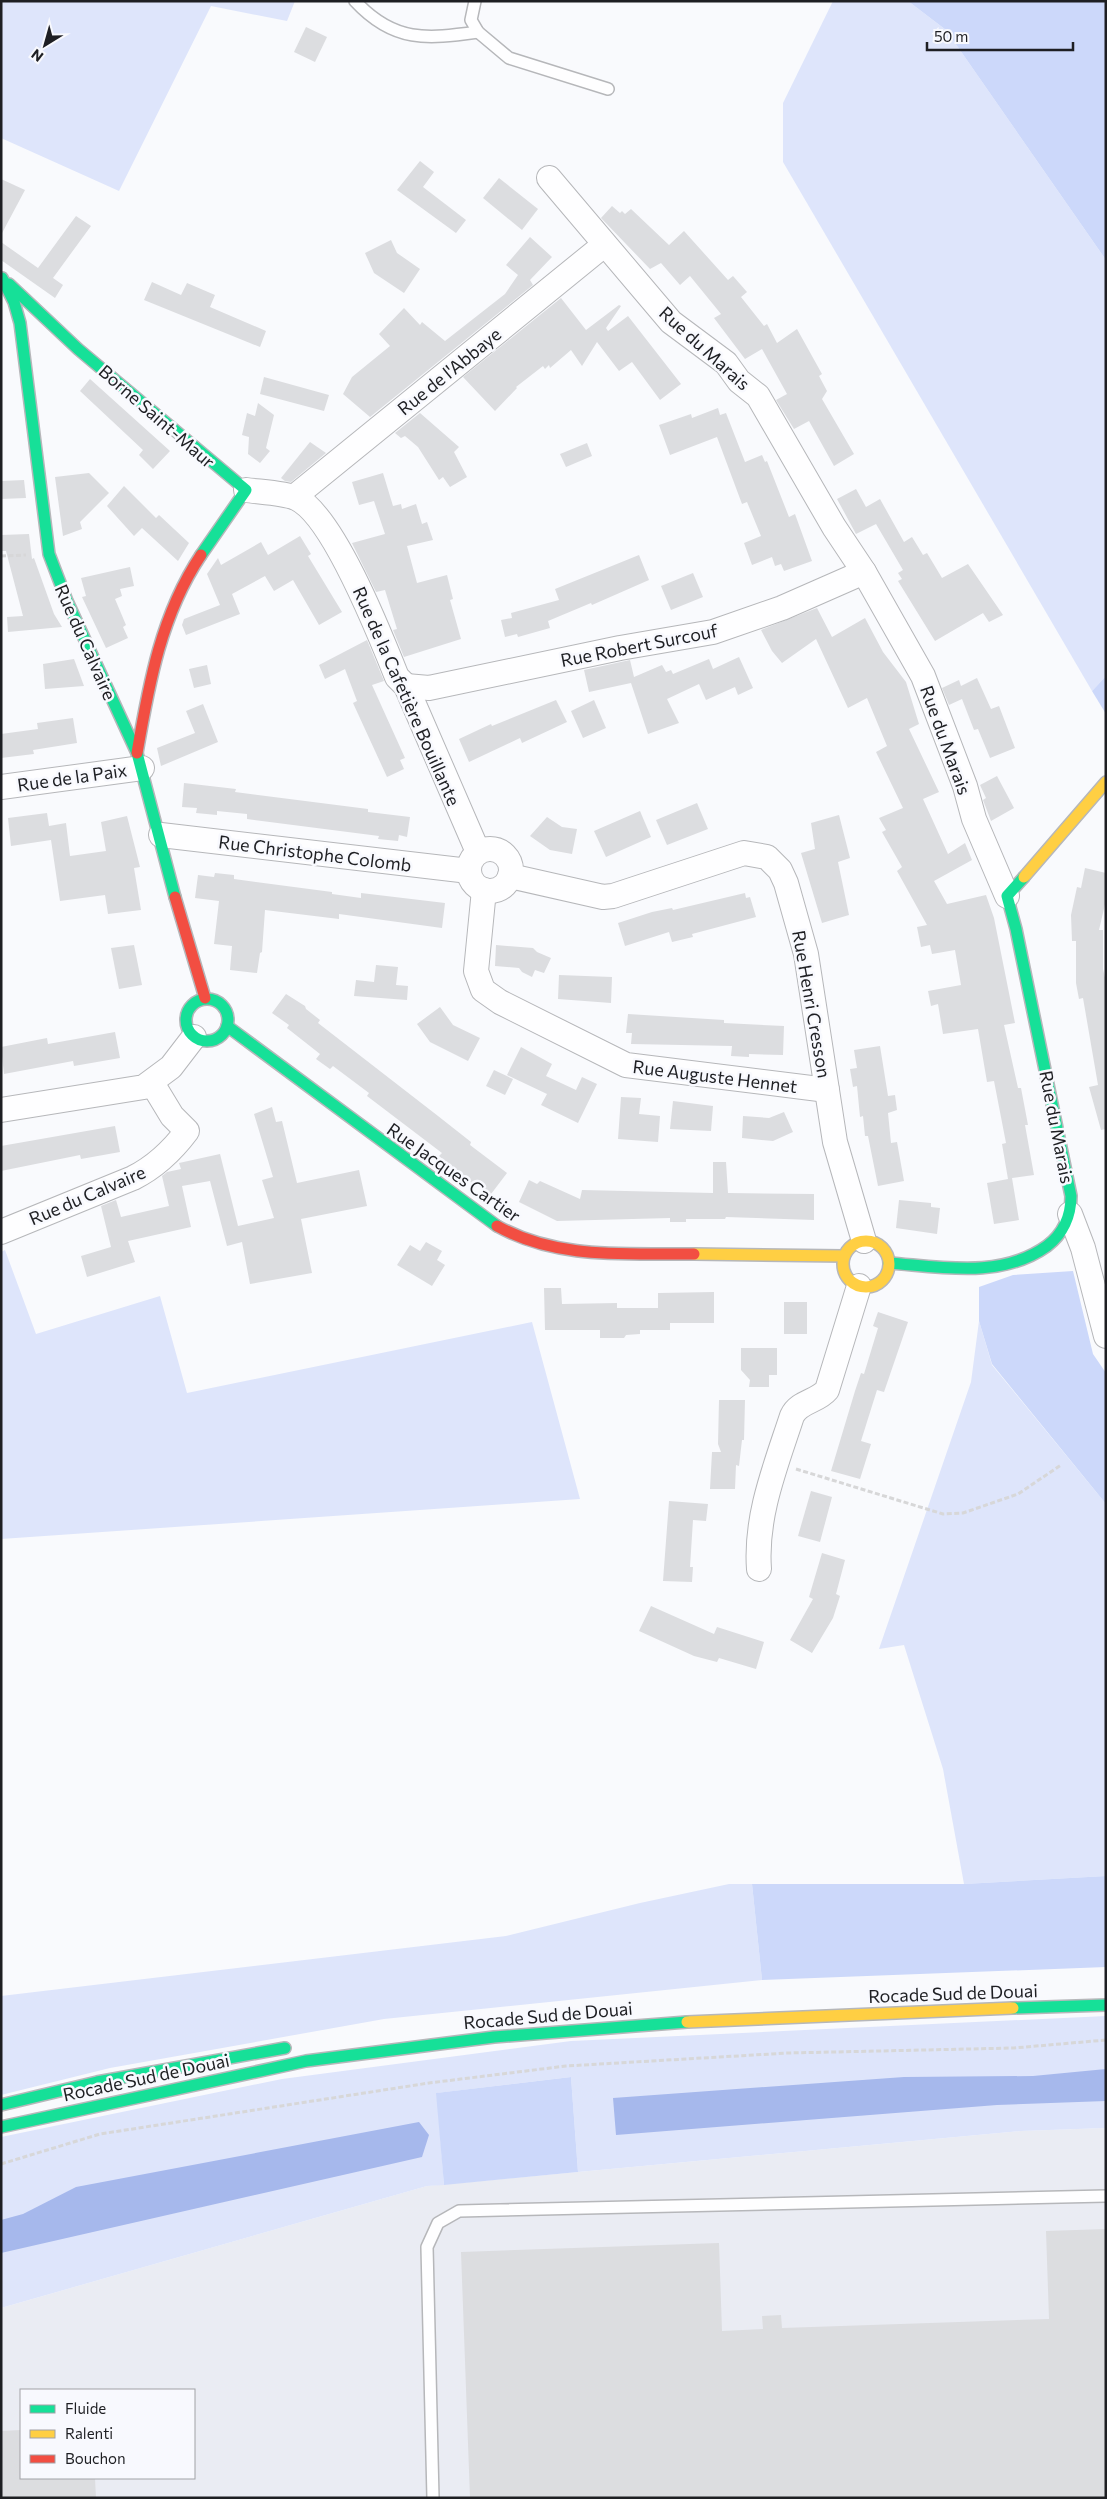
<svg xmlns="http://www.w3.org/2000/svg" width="1107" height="2499" font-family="Commissioner,sans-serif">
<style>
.built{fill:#eaecf3;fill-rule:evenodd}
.green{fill:#dee5fb}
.forest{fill:#ccd8fa}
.water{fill:#a6b8ec}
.building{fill:#dcdde0}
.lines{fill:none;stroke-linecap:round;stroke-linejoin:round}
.lane-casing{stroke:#b6b7ba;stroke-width:14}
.street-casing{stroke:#b6b7ba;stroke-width:26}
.fast-casing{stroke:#b6b7ba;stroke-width:14}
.slow-casing{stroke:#b6b7ba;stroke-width:14}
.jam-casing{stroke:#b6b7ba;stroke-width:14}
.path{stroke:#d7d7d8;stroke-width:3;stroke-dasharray:5 2.5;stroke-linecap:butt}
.lane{stroke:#fefeff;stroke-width:11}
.street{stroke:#fefeff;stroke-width:24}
.fast{stroke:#16e098;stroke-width:11}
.slow{stroke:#ffcf43;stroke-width:11}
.jam{stroke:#f24e42;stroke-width:11}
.labels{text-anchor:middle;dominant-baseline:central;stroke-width:5;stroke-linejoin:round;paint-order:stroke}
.street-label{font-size:18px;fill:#1e1f23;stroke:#f8f9fe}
</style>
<rect width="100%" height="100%" fill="#f9fafd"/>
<path class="built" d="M1106,2128V2498H1V2308L427,2186L1021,2131ZM21,2390H194V2478H21Z"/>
<g class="green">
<polygon points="1,1 295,1 287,21 211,6 119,191 1,138"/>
<polygon points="833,1 908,1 946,30 1106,260 1106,676 1092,691 783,162 783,103"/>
<polygon points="5,1250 36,1334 160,1296 187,1393 532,1322 580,1499 1,1539 1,1252"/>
<polygon points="979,1321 992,1365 1106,1504 1106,1876 964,1884 943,1769 904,1645 879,1649 971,1382"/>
<polygon points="729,1884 752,1884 762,1980 384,2019 110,2068 1,2095 1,1996 506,1936 640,1903"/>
<polygon points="1106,2016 1106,2128 1021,2131 578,2172 571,2077 437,2093 444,2185 427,2186 1,2308 1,2137 282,2079 571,2041"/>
</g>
<g class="forest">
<polygon points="908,1 1106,1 1106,260 946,30"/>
<polygon points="1106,676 1106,714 1092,691"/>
<polygon points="1073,1271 1093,1354 1106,1373 1106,1504 992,1364 979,1321 979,1287 1013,1275"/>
<polygon points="1106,1876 1106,1967 762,1980 752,1884 964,1884"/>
<polygon points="571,2077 578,2172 444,2185 436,2093"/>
</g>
<g class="water">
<polygon points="1106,2069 1106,2101 997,2105 616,2135 613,2098 904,2077 1033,2076"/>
<polygon points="419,2122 429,2135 422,2157 1,2253 1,2220 23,2214 76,2187"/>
</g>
<g class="building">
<polygon points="306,27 327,37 315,62 294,52"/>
<polygon points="420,161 434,172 423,187 466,220 456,233 397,190"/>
<polygon points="499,178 538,209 522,230 483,198"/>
<polygon points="1,179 25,190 1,235"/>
<polygon points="612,206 620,213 622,211 625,214 631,209 669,245 684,231 728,280 733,276 747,292 741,297 764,326 767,324 777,343 797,329 822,374 819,376 827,391 822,399 854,454 834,466 809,421 794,429 776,400 787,394 762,349 745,359 714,318 721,314 690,276 680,285 661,263 650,269 601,218"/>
<polygon points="76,216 91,226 53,278 63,285 55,298 1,260 1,242 38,268"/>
<polygon points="530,237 552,257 530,280 533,285 370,417 343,394 352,377 390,346 379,334 404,308 420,325 422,322 445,341 505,294 518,275 506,265"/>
<polygon points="391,240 397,253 420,269 404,293 374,273 365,253"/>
<polygon points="152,282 181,295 187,283 215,295 210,307 266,331 260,347 144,300"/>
<polygon points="561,298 586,330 619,305 621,306 606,328 608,331 628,316 681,384 660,400 632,362 619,371 597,342 582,366 571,350 550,368 549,365 545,369 543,366 516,387 517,388 495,411 463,377"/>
<polygon points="264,377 329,395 324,411 260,394"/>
<polygon points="90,379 170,451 153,469 139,455 143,450 80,391"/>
<polygon points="258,403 274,415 266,448 270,451 260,463 248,454 249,437 242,435 247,413 255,416"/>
<polygon points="718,408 720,415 726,413 745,462 762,455 765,462 767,461 789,517 795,514 812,561 784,571 781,564 775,566 772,557 752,565 744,543 761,536 747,502 742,504 717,437 670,455 659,425 691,414 692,418"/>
<polygon points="420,413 459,447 454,452 467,477 450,487 443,477 439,480 418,447 405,436 401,438 395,433"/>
<polygon points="310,442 326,453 291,482 285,481 281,478"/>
<polygon points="587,443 592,456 566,467 560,454"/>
<polygon points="89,473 109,493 80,522 82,529 63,536 55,477"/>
<polygon points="383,473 393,506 401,504 402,509 416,504 422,524 427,522 433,540 407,546 417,583 447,575 453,599 450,600 461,639 404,657 393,630 397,629 385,590 376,592 352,543 385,534 374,501 359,505 352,482"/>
<polygon points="24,480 26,498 1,499 1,481"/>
<polygon points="124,486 156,518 159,515 189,543 178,561 142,528 134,536 107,506"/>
<polygon points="856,489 866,507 880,499 904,542 912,537 923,555 927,553 942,578 968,564 1003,615 989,622 983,613 935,641 898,581 902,579 898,573 903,570 876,524 856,534 837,499"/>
<polygon points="29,534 32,559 34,558 54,614 62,627 8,632 7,617 23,616 6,551 1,551 1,535"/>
<polygon points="300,536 311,554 308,556 342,612 319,625 293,580 274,591 265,576 232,594 240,614 186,635 182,625 184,619 220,605 207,574 218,558 221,565 261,542 268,555"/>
<polygon points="639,555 649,580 592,605 591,603 548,621 550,628 518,637 517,634 505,637 501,620 512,618 511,613 559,600 555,589"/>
<polygon points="130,567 134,586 120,589 122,596 115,599 126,625 123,627 128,638 106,648 82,597 86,596 81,578"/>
<polygon points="693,573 703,597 671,610 661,586"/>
<polygon points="817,608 832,637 865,618 883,652 906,682 919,724 909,729 939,792 923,799 948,854 965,843 972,860 934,881 947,904 986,895 994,918 1015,1023 1004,1025 1018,1088 1021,1088 1028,1125 1025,1125 1034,1175 1012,1178 1019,1220 994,1224 987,1183 1008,1179 1002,1144 1006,1143 994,1081 987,1082 978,1029 943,1034 938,1004 931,1006 928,991 961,985 955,950 932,954 930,945 921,947 917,927 927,925 897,871 902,867 882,832 886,830 879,818 903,808 876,752 887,746 867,698 848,708 816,639 782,663 772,651 761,630"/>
<polygon points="367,640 384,681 372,685 405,758 400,760 404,769 387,777 353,703 357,701 345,669 325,679 319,665"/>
<polygon points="739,657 753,688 738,695 735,687 706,700 699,684 667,699 679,723 648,734 631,683 589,692 584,670 630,660 634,677 662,665 666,672 671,670 673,674 709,659 713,669"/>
<polygon points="74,659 84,686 45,689 43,664"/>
<polygon points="207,665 211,684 194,688 189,669"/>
<polygon points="977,678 991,709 999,706 1015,748 990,758 978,729 974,730 962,699 949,705 942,688 959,680 961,686"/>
<polygon points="556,700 567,722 522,743 520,738 469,762 459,739 491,724 492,726"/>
<polygon points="594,700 606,728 583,738 571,711"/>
<polygon points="203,704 218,742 161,766 157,748 195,733 186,711"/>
<polygon points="73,718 77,743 33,750 34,754 1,758 1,734 38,729 37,723"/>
<polygon points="997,776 1014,808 991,821 983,800 986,798 980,785"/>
<polygon points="184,783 236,789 235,792 368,809 368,812 410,817 407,837 399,835 398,841 378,839 379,836 247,819 247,814 217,811 217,815 196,813 197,808 182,807"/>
<polygon points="697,803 708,829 667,845 656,820"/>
<polygon points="640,811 651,837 606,857 594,831"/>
<polygon points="47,813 49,826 66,823 70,856 106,851 101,822 127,816 140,867 134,868 141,910 108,914 105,895 60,901 51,840 11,846 8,818"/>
<polygon points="839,815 850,858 838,862 849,915 822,923 801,853 815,849 811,823"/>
<polygon points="547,817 562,827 577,829 572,854 550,850 530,836"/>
<polygon points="1085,868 1106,873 1106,900 1099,930 1103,930 1103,969 1106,982 1106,1129 1101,1130 1089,1087 1098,1085 1083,998 1079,999 1076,983 1076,941 1072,941 1071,915 1077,887 1081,888"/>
<polygon points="215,873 234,875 234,879 332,892 332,894 361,898 361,893 445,903 442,928 339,914 339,919 265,910 262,952 260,953 257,973 230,970 232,946 214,944 219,901 195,898 198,875 214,877"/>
<polygon points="745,893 746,898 750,897 756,917 692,934 693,937 672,942 669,932 625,946 618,923 652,912 672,908 673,910"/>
<polygon points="134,945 142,985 119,989 111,948"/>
<polygon points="496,945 533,948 537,952 551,958 544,973 535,970 532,977 522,972 519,968 495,966"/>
<polygon points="376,965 398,967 396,985 408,986 407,1000 354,996 356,980 374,982"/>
<polygon points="559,975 612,977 611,1003 558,999"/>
<polygon points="286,994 305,1006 306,1009 320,1020 318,1023 438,1116 471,1142 470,1145 507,1173 491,1194 476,1182 474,1185 462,1175 439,1156 442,1153 367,1096 369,1093 333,1066 330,1069 316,1059 320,1054 287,1028 289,1025 272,1013"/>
<polygon points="440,1007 453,1025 480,1038 468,1061 430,1042 417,1024"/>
<polygon points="628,1014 724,1020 724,1023 784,1026 783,1055 749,1054 749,1057 731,1056 732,1046 631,1044 632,1033 626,1033"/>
<polygon points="115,1032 120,1058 74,1066 73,1061 4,1074 1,1047 47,1038 48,1044"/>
<polygon points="880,1046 888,1096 895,1095 897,1110 888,1113 891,1143 897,1142 904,1181 878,1186 868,1136 865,1136 863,1116 860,1117 857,1086 853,1087 850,1069 857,1068 854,1050"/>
<polygon points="521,1047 552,1064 546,1076 576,1090 582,1077 597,1084 578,1123 541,1105 547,1094 507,1075"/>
<polygon points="494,1070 513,1079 505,1095 486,1086"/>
<polygon points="621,1097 641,1098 639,1114 660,1116 658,1142 618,1139"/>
<polygon points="673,1101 713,1106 711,1131 670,1129"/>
<polygon points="272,1107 276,1122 282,1121 297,1183 359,1170 367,1206 301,1219 312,1273 250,1284 242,1242 227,1246 210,1181 182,1186 191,1227 128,1241 135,1262 87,1277 81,1256 111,1247 101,1206 116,1200 121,1217 169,1206 162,1176 167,1172 181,1169 179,1163 220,1154 238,1226 274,1218 262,1180 273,1177 254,1114"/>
<polygon points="784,1112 793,1132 773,1141 742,1138 743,1116 769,1118"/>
<polygon points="115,1126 120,1152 81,1159 80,1155 1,1171 1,1146"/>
<polygon points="713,1162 726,1162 728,1193 814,1194 814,1220 726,1217 725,1219 686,1219 686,1222 670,1222 670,1218 557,1221 519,1202 529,1180 537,1184 540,1181 580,1199 582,1190 713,1193"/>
<polygon points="899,1200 931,1203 931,1207 940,1208 937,1234 896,1228"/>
<polygon points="426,1242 442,1251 437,1260 445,1265 432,1286 397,1265 410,1245 420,1251"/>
<polygon points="544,1288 561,1288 562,1304 617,1303 617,1308 658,1308 658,1293 714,1292 714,1323 670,1323 670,1330 640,1330 640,1334 626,1335 624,1338 600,1338 600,1330 545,1330"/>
<rect x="784" y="1302" width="23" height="32"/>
<polygon points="878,1312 908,1322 884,1392 877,1390 861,1441 871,1444 860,1479 831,1471 855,1391 861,1373 864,1374 878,1328 873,1326"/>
<polygon points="741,1348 777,1348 777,1375 769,1375 769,1387 749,1387 750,1380 741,1370"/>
<polygon points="719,1400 745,1400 744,1440 742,1440 739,1466 736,1465 735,1489 710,1489 712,1452 721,1452 718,1444"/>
<polygon points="811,1491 832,1497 820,1542 798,1536"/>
<polygon points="669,1501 708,1504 706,1521 693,1520 690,1567 693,1567 692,1582 663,1581"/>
<polygon points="822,1553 845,1560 836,1594 840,1596 833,1618 812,1653 790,1640 813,1599 809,1597"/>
<polygon points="651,1606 714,1634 717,1627 764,1642 756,1669 719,1658 717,1662 694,1656 639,1631"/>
<polygon points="1106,2229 1106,2498 470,2498 461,2252 719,2243 722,2331 763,2329 762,2316 781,2315 782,2328 1049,2319 1046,2231"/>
<polygon points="21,2430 21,2478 95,2478 96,2498 1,2498 1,2431"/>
</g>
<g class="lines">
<g class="lane-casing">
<g id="lane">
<path d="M355,1C394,43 427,39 478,32"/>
<polyline points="475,1 471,20 478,32 509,58 608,89"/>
<polyline points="433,2498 427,2247 438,2223 459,2211 1106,2196"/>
</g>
</g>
<g class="street-casing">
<g id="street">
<polyline points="549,178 671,322 726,363 739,381 758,396 834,527 864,572 923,676 965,786 974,819 1007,896"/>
<path d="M246,490C260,492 284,493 296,498C333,515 381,637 397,677L406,686L478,852"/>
<polyline points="294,497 604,245"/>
<polyline points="406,686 429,688 620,648 713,632 782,608 864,572"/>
<polyline points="1,787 142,768"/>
<polyline points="161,835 469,871"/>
<circle cx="490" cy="870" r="21"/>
<polyline points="510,876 603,897 613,896 744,853 767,857 780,870 786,883 806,954 835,1142 864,1241"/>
<polyline points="484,890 476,971 483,990 500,1002 626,1065 827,1090"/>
<polyline points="1,1110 144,1087 171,1067 194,1037"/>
<polyline points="1070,1214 1083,1248 1106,1336"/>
<path d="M1,1232L133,1178C155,1167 172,1151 187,1131L172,1116L152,1083"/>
<path d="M759,1569C755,1516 776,1465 792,1416C799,1401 817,1402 827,1390L859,1286"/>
</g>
</g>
<g class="fast-casing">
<g id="fast">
<polyline points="2,278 14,302 20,323 49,554 67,601 137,753 175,897"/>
<polyline points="9,284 78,349 246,490 201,555"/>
<circle cx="207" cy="1020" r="21"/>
<polyline points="227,1026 497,1226"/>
<path d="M889,1263C942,1267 1001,1279 1047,1246C1063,1234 1071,1216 1071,1196L1016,929L1007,896L1024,877"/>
<polyline points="1013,2008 1106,2005"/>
<polyline points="1,2105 97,2082 285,2048"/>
<polyline points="1,2127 306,2061 494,2037 687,2022"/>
</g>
</g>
<g class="slow-casing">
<g id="slow">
<polyline points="1024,877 1106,782"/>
<circle cx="866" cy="1264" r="23"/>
<polyline points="694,1254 844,1256"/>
<polyline points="687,2022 1013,2008"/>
</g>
</g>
<g class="jam-casing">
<g id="jam">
<path d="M137,753C149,683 161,615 201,555"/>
<polyline points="175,897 205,998"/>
<path d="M497,1226C558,1260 626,1253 694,1254"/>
</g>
</g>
<g class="path">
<polyline points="1,556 26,555"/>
<polyline points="796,1469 943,1514 963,1513 1018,1494 1061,1465"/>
<polyline points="1,2164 100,2134 429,2083 566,2066 788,2053 1014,2048 1106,2040"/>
</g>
<use href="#lane" class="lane"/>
<use href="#street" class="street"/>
<use href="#fast" class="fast"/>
<use href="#slow" class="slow"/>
<use href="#jam" class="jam"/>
</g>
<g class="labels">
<g class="street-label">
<text transform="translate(705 348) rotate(42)">Rue du Marais</text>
<text transform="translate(449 371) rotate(-39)">Rue de l'Abbaye</text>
<text transform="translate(157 416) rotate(41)">Borne Saint-Maur</text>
<text transform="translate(86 642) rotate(66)">Rue du Calvaire</text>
<text transform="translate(639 645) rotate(-11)">Rue Robert Surcouf</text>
<text transform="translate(407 696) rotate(66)">Rue de la Cafetière Bouillante</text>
<text transform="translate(946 740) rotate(70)">Rue du Marais</text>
<text transform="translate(72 777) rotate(-8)">Rue de la Paix</text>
<text transform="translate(315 853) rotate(7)">Rue Christophe Colomb</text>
<text transform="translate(812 1004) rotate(80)">Rue Henri Cresson</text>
<text transform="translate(715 1076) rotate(7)">Rue Auguste Hennet</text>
<text transform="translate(1057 1127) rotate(79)">Rue du Marais</text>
<text transform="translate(454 1172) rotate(35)">Rue Jacques Cartier</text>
<text transform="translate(87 1195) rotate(-23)">Rue du Calvaire</text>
<text transform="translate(953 1993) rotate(-2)">Rocade Sud de Douai</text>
<text transform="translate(548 2015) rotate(-5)">Rocade Sud de Douai</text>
<text transform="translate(146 2077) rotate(-12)">Rocade Sud de Douai</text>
</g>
</g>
<rect width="1107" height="2499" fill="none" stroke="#1e1f23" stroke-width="5"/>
<rect x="20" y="2389" width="175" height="90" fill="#f8f9fe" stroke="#a1a2a6"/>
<rect x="30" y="2405" width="25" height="8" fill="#16e098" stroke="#a1a2a6"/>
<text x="65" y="2414" font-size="15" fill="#1e1f23">Fluide</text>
<rect x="30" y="2430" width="25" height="8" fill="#ffcf43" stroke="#a1a2a6"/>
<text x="65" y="2439" font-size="15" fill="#1e1f23">Ralenti</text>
<rect x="30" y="2455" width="25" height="8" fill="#f24e42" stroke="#a1a2a6"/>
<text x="65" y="2464" font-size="15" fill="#1e1f23">Bouchon</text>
<g transform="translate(45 45) rotate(217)" stroke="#f8f9fe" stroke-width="4" paint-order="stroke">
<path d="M0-4L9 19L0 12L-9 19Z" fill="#1e1f23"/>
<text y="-8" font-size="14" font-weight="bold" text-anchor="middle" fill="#1e1f23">N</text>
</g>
<path d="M927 42v8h146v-8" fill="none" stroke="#1e1f23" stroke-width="2.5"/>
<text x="934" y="42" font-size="15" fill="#1e1f23" stroke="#f8f9fe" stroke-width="4" paint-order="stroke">50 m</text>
</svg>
